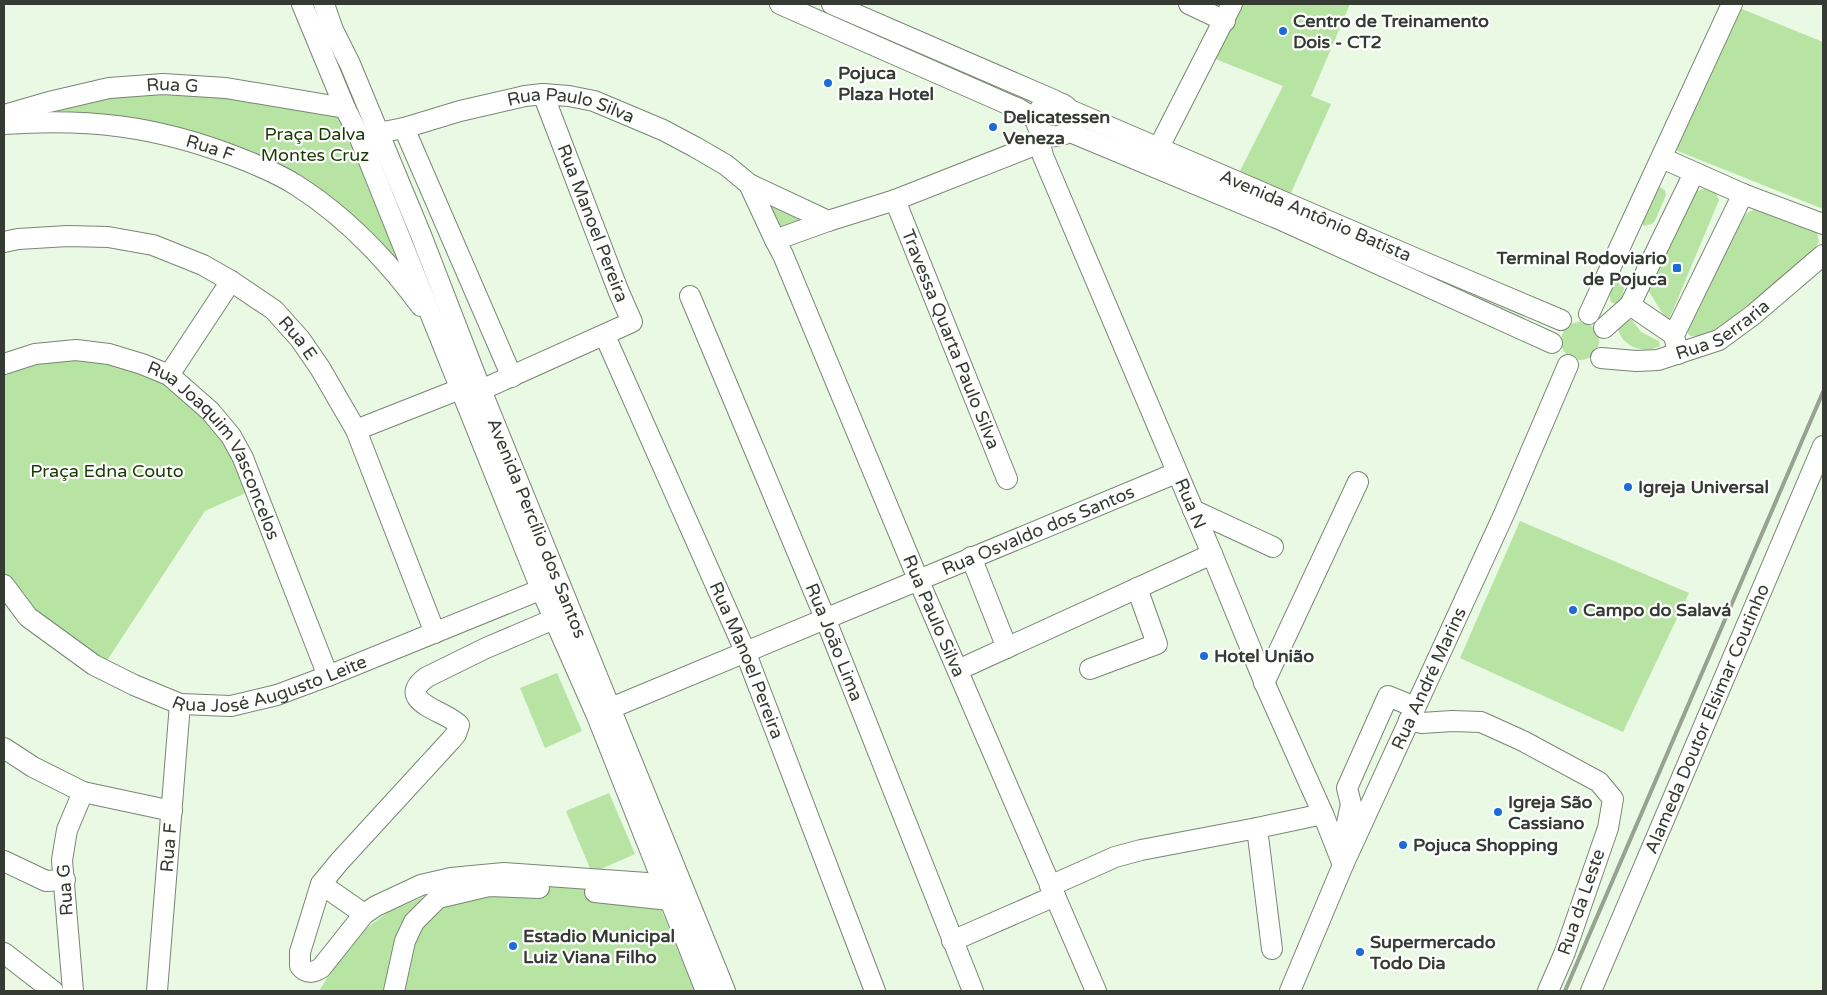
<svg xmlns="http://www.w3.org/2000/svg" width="1827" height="995" font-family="'Varela Round',sans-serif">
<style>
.green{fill:#b7e4a3}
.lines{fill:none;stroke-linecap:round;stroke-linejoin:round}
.minor-casing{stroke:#788673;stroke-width:22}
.minor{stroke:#fff;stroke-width:20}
.rail{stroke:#96a292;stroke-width:4}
.poi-dot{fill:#1c6bd6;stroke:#fff;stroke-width:2}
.labels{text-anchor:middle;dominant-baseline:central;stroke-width:4.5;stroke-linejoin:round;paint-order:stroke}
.poi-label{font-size:18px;font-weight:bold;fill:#353b33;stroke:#fff;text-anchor:start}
.street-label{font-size:18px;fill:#353b33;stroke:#fff}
.park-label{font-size:18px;fill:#183b00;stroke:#fff}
</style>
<rect width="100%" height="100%" fill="#e9f9e3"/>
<g class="green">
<polygon points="1239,4 1350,4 1311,96 1331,104 1290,195 1239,173 1283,86 1213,58"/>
<polygon points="1737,7 1823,42 1823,209 1675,150"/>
<polygon points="187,91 342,116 408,276 304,179 281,165 243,149 114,117 44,109 86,99"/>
<polygon points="1656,185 1665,190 1666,195 1655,221 1652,224 1644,226 1640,220"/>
<polygon points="1707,188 1715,191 1719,200 1668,322 1646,287 1694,192"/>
<polygon points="766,203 813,218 780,228"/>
<polygon points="1755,209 1769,212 1817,233 1819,241 1816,247 1780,280 1715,330 1702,336 1690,336 1686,330 1742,219 1747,213"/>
<polygon points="1617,276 1623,277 1626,280 1621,301 1616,304 1611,302 1609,294"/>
<path d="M1626,320H1632L1641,332L1659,341L1660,346C1643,356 1617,344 1618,324Z"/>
<circle cx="1580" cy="341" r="19"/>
<polygon points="111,358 154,377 188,400 216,428 250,491 205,511 104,665 18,598 4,578 4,370 27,361"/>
<polygon points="1520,521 1689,593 1623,732 1460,658"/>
<polygon points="557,673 582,731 545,748 520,688"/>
<polygon points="609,793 635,854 592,873 566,811"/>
<polygon points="517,881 654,892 695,991 319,991 339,959 360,933 388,912 445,888"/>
</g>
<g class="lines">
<g class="minor-casing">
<g id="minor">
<polyline points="302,4 345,108 359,136 541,589 597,716 706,991"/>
<path id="s1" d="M324,4L333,30L350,64L421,235L481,390L725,991"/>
<polyline points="780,4 1019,109 1037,120"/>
<polyline points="832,4 1056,101"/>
<polyline points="1189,4 1225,21"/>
<path id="s2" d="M1070,110C1085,145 1027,144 1038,113C1044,98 1061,100 1070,110L1431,265L1561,320"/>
<path id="s3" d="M4,115L49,102L109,88L163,84L226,88L345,108"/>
<path id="s4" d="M4,124C88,118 155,126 234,156C255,164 277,173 296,185C345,216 387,260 421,306"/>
<polyline points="404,128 512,377"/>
<polyline points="1068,131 1279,219 1552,343"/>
<path id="s5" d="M378,133L404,128L460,111L525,96L543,94L569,96L594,101L663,130L695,147L726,165L749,184L828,221"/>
<path id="s6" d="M1040,143L1043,156L1212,554L1268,691L1323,814L1343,865"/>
<polyline points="1159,147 1232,4"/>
<polyline points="1662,158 1743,194 1823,224"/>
<path id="s7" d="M749,184L775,240L783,255L918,579L1096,991"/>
<path id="s8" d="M895,200L1007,479"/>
<polyline points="775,240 828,221 895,200 1040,143"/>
<path id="s9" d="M4,242L18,239L68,236L108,237L153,245L203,265L231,281L274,310L300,339L320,368L356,430L435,633"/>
<path id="s10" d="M690,296L825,618L973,991"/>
<polyline points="1630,305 1674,335"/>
<polyline points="1589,314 1732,4"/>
<polyline points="1604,328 1630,305 1694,173"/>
<path id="s11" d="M605,336L745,651L875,991"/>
<polyline points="1678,354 1674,335 1743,194"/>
<path id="s12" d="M1601,358L1636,361L1658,360L1719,340L1753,315L1823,255"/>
<path id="s13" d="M4,364L35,354L76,350L109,354L142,364L169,375L210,411L231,436L243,458L328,676"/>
<polyline points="169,375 231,281"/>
<polyline points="481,390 632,322 618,290 543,94"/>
<polyline points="356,430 460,389"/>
<polyline points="1193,510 1273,547"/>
<polyline points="971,557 1007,648"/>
<path id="s14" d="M4,585L28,617L94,665L134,685L180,704L231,706L277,695L328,676L552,585"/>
<path d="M554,619L486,648L427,677C392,702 448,711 459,725L456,734L451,740L339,862L321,884L300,952V966C306,974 313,973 321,968L364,914L376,906L421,885L451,878L504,873L647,883"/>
<polyline points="1090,669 1157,644 1137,588"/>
<polyline points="958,670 1212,554"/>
<polyline points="1264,683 1358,482"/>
<path id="s15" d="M600,714L611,708L1176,473"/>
<polyline points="1409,720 1422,723 1452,721 1481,722 1523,741 1599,782 1613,799 1608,828 1565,952 1548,991"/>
<polyline points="4,748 33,767 83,792 172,811"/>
<polyline points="1257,828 1272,949"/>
<polyline points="1345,833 1351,804 1347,788 1388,696 1415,707"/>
<polyline points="4,861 46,881 65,880"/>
<polyline points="321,884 364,914"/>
<polyline points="1050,886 1115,857 1141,850 1257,828 1323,814"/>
<polyline points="595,892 670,900"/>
<polyline points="952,941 1055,896"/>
<polyline points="4,953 53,991"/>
<polyline points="73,991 62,860 67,830 83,792"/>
<path id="s16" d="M157,991L180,704"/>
<polyline points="394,991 405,941 414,922 438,898 489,886 539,888"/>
<path id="s17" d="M1290,991L1343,865L1505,512L1568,365"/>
<path id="s18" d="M1591,991L1823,446"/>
</g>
</g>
<use href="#minor" class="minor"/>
<polyline class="rail" points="1565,991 1823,392"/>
</g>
<g class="poi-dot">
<circle cx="1283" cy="31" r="5"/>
<circle cx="828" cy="83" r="5"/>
<circle cx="993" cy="127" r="5"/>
<rect x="1672" y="263" width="10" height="10" rx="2.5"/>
<circle cx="1628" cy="487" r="5"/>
<circle cx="1573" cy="610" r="5"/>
<circle cx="1204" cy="656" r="5"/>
<circle cx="1498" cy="812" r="5"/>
<circle cx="1403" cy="845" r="5"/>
<circle cx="513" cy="946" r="5"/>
<circle cx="1360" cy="952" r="5"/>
</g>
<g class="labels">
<g class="poi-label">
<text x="1293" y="21">Centro de Treinamento<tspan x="1293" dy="21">Dois - CT2</tspan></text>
<text x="838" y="73">Pojuca<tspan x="838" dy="21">Plaza Hotel</tspan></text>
<text x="1003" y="117">Delicatessen<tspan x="1003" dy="21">Veneza</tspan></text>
<text x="1667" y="258" text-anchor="end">Terminal Rodoviario<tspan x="1667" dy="21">de Pojuca</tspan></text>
<text x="1638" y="487">Igreja Universal</text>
<text x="1583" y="610">Campo do Salavá</text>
<text x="1214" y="656">Hotel União</text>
<text x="1508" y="802">Igreja São<tspan x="1508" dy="21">Cassiano</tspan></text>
<text x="1413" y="845">Pojuca Shopping</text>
<text x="523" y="936">Estadio Municipal<tspan x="523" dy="21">Luiz Viana Filho</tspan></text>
<text x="1370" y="942">Supermercado<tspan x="1370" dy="21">Todo Dia</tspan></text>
</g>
<g class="street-label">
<text stroke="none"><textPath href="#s3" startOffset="172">Rua G</textPath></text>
<text stroke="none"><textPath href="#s5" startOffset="199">Rua Paulo Silva</textPath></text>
<text stroke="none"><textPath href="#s4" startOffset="209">Rua F</textPath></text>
<text stroke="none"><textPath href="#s2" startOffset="378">Avenida Antônio Batista</textPath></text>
<text transform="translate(593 223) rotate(69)">Rua Manoel Pereira</text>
<text stroke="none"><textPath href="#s12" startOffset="129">Rua Serraria</textPath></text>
<text stroke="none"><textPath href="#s9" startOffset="325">Rua E</textPath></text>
<text stroke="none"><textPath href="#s8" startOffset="150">Travessa Quarta Paulo Silva</textPath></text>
<text stroke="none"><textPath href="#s13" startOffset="259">Rua Joaquim Vasconcelos</textPath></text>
<text stroke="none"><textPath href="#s6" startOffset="391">Rua N</textPath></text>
<text stroke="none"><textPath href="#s1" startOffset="566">Avenida Percílio dos Santos</textPath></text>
<text stroke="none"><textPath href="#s15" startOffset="475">Rua Osvaldo dos Santos</textPath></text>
<text stroke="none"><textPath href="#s7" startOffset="470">Rua Paulo Silva</textPath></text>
<text stroke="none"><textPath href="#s10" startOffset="375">Rua João Lima</textPath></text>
<text stroke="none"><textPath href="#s11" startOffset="354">Rua Manoel Pereira</textPath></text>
<text stroke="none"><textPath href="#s14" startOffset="309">Rua José Augusto Leite</textPath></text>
<text stroke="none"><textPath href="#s17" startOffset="342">Rua André Marins</textPath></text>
<text stroke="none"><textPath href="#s18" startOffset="296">Alameda Doutor Elsimar Coutinho</textPath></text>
<text stroke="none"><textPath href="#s16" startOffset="144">Rua F</textPath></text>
<text transform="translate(65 890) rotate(-94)">Rua G</text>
<text transform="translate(1581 902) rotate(-71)">Rua da Leste</text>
</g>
<g class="park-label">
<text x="315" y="134">Praça Dalva<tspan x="315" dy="21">Montes Cruz</tspan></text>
<text x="107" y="471">Praça Edna Couto</text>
</g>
</g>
<rect width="1827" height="995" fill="none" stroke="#353b33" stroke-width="10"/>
</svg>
